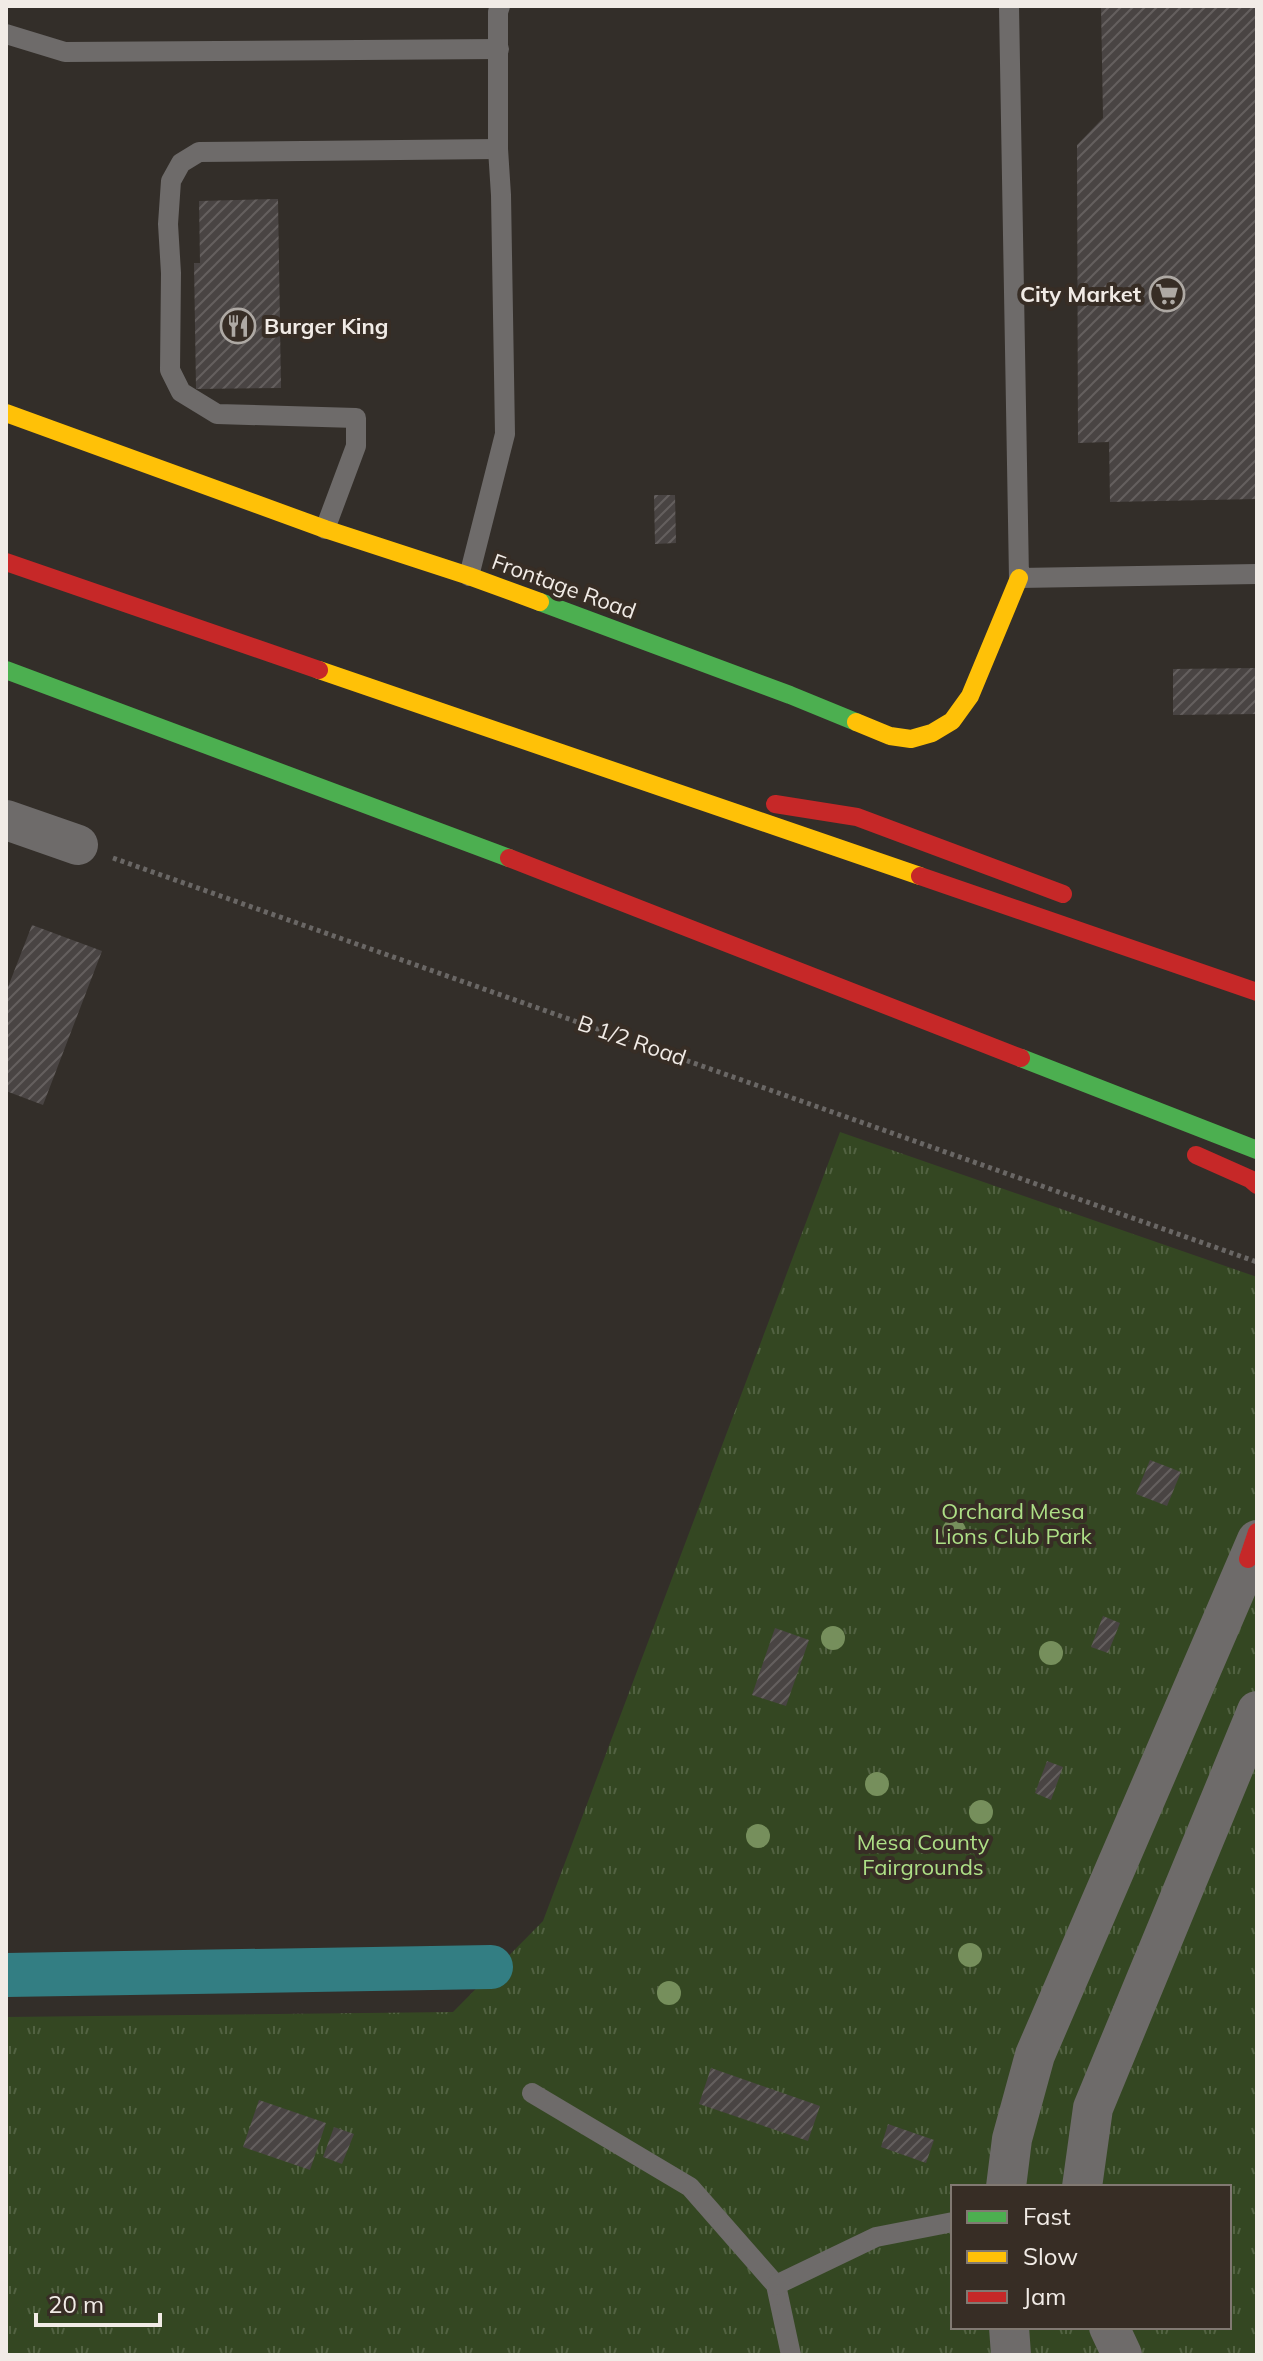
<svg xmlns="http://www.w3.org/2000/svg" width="1263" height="2361" font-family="Mulish,sans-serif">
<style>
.park{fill:url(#park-tufts);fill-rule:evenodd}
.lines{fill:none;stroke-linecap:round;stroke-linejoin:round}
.canal{stroke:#337e83;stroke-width:44}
.building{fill:url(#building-hatch)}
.path{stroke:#6a6765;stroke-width:5;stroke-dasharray:4 4;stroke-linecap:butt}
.lane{stroke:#6e6b6a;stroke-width:20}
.street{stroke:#6e6b6a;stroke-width:40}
.fast{stroke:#4caf50;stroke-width:18}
.slow{stroke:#ffc107;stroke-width:18}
.jam{stroke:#c62828;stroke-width:18}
.tree{fill:#768f5c}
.labels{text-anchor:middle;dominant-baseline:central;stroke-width:8;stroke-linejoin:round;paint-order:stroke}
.poi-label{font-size:22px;font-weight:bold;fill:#f1ebe6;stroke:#372d25;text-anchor:end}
.street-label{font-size:22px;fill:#f1ebe6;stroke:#372d25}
.park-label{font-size:22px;fill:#addf86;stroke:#372d25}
</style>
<defs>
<pattern id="park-tufts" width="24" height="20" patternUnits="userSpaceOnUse" patternTransform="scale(2)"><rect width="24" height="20" fill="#344722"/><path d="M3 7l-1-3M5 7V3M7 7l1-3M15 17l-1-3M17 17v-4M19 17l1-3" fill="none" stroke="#526242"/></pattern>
<pattern id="building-hatch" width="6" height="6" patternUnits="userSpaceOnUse" patternTransform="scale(2)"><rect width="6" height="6" fill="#494443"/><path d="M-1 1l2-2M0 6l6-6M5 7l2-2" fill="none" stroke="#645f5e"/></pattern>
</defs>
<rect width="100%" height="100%" fill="#332e29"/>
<path class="park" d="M840,1132L1257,1277V2355H6V2017L453,2012L543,1921ZM953,2187H1229V2327H953Z"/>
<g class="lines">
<polyline class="canal" points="6,1975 491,1967"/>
</g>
<g class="building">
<polygon points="1101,6 1257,6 1257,499 1110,502 1109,442 1078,443 1077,145 1103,118"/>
<polygon points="278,199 281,388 196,389 194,263 200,263 199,201"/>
<polygon points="654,495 675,495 676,543 655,544"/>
<polygon points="1257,668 1257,714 1173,715 1173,669"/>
<polygon points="32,925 102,951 43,1105 6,1091 6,986 8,987"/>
<polygon points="1150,1460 1181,1472 1167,1506 1136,1494"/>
<polygon points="1103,1616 1120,1623 1108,1653 1091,1647"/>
<polygon points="775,1628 809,1640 786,1706 752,1695"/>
<polygon points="1047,1761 1063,1767 1051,1800 1035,1793"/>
<polygon points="711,2068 820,2106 808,2141 699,2104"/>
<polygon points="259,2100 326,2123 310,2170 243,2147"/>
<polygon points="888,2124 934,2140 926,2163 881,2147"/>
<polygon points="334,2127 354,2134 342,2164 323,2157"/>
</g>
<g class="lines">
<polyline class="path" points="113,858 1257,1262"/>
<g class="lane">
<polyline points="1009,6 1019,578 1257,574"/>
<polyline points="6,34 65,52 499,49"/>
<polyline points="325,529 356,446 356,418 217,414 181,392 170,370 171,273 168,224 171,181 181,163 199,152 498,149"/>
<polyline points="469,576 505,434 501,195 498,149 498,12 500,6"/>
<polyline points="532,2093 690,2187 776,2285 791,2355"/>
<polyline points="776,2285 876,2237 953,2222"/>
</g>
<g class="street">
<polyline points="6,820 78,845"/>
<polyline points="1006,2187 1012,2139 1035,2055 1257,1540"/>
<polyline points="1082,2187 1093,2108 1257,1711"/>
<polyline points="1009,2327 1011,2355"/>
<polyline points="1109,2327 1122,2355"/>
</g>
<g class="fast">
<polyline points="540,602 790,695 856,722"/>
<polyline points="6,670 509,858"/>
<polyline points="1021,1058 1257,1150"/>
</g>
<g class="slow">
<polyline points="6,413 325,529 469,576 540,602"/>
<polyline points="319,670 920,876"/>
<polyline points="856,722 890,736 911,739 932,733 952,721 970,696 1019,578"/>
</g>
<g class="jam">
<polyline points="6,562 319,670"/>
<polyline points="775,804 857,817 1063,894"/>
<polyline points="509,858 1021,1058"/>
<polyline points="920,876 1257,992"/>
<polyline points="1196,1155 1250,1179 1257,1185"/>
<polyline points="1248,1559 1257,1532"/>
</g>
</g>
<g class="tree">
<circle cx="954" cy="1531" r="12"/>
<circle cx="833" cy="1638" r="12"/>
<circle cx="1051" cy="1653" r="12"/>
<circle cx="877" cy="1784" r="12"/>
<circle cx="981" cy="1812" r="12"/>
<circle cx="758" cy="1836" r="12"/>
<circle cx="970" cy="1955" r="12"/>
<circle cx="669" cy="1993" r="12"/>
</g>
<defs>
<g id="supermarket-ring" transform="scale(1.8)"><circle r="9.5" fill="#372d25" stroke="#aea9a4" stroke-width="1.5"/><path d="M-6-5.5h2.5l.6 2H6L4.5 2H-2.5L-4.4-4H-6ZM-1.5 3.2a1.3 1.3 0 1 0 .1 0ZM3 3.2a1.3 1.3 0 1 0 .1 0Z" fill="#aea9a4"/></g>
<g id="restaurant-ring" transform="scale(1.8)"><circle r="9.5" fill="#372d25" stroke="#aea9a4" stroke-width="1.5"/><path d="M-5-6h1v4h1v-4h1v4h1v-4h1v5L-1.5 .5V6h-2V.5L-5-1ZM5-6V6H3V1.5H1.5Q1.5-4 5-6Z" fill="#aea9a4"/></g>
</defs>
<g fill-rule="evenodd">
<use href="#supermarket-ring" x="1167" y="294"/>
<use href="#restaurant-ring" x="238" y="326"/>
</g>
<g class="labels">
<g class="poi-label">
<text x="1141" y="294">City Market</text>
<text x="264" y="326" text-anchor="start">Burger King</text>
</g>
<g class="street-label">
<text transform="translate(564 586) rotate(20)">Frontage Road</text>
<text transform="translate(632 1040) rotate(19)">B 1/2 Road</text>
</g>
<g class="park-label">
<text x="1013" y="1511">Orchard Mesa<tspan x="1013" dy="25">Lions Club Park</tspan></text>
<text x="923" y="1842">Mesa County<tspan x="923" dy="25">Fairgrounds</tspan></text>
</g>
</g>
<rect width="1263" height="2361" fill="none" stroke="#f1ebe6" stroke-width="16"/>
<rect x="951" y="2185" width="280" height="144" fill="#372d25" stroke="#817972" stroke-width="2"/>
<rect x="967" y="2211" width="40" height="12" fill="#4caf50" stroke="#817972" stroke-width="2"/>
<text x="1023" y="2225" font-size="24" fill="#f1ebe6">Fast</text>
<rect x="967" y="2251" width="40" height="12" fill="#ffc107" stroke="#817972" stroke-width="2"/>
<text x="1023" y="2265" font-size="24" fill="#f1ebe6">Slow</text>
<rect x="967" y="2291" width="40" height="12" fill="#c62828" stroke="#817972" stroke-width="2"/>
<text x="1023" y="2305" font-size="24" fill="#f1ebe6">Jam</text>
<path d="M36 2313v12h124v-12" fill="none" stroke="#f1ebe6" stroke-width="4"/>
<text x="48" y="2313" font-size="24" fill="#f1ebe6" stroke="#372d25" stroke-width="6" paint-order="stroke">20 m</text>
</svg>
